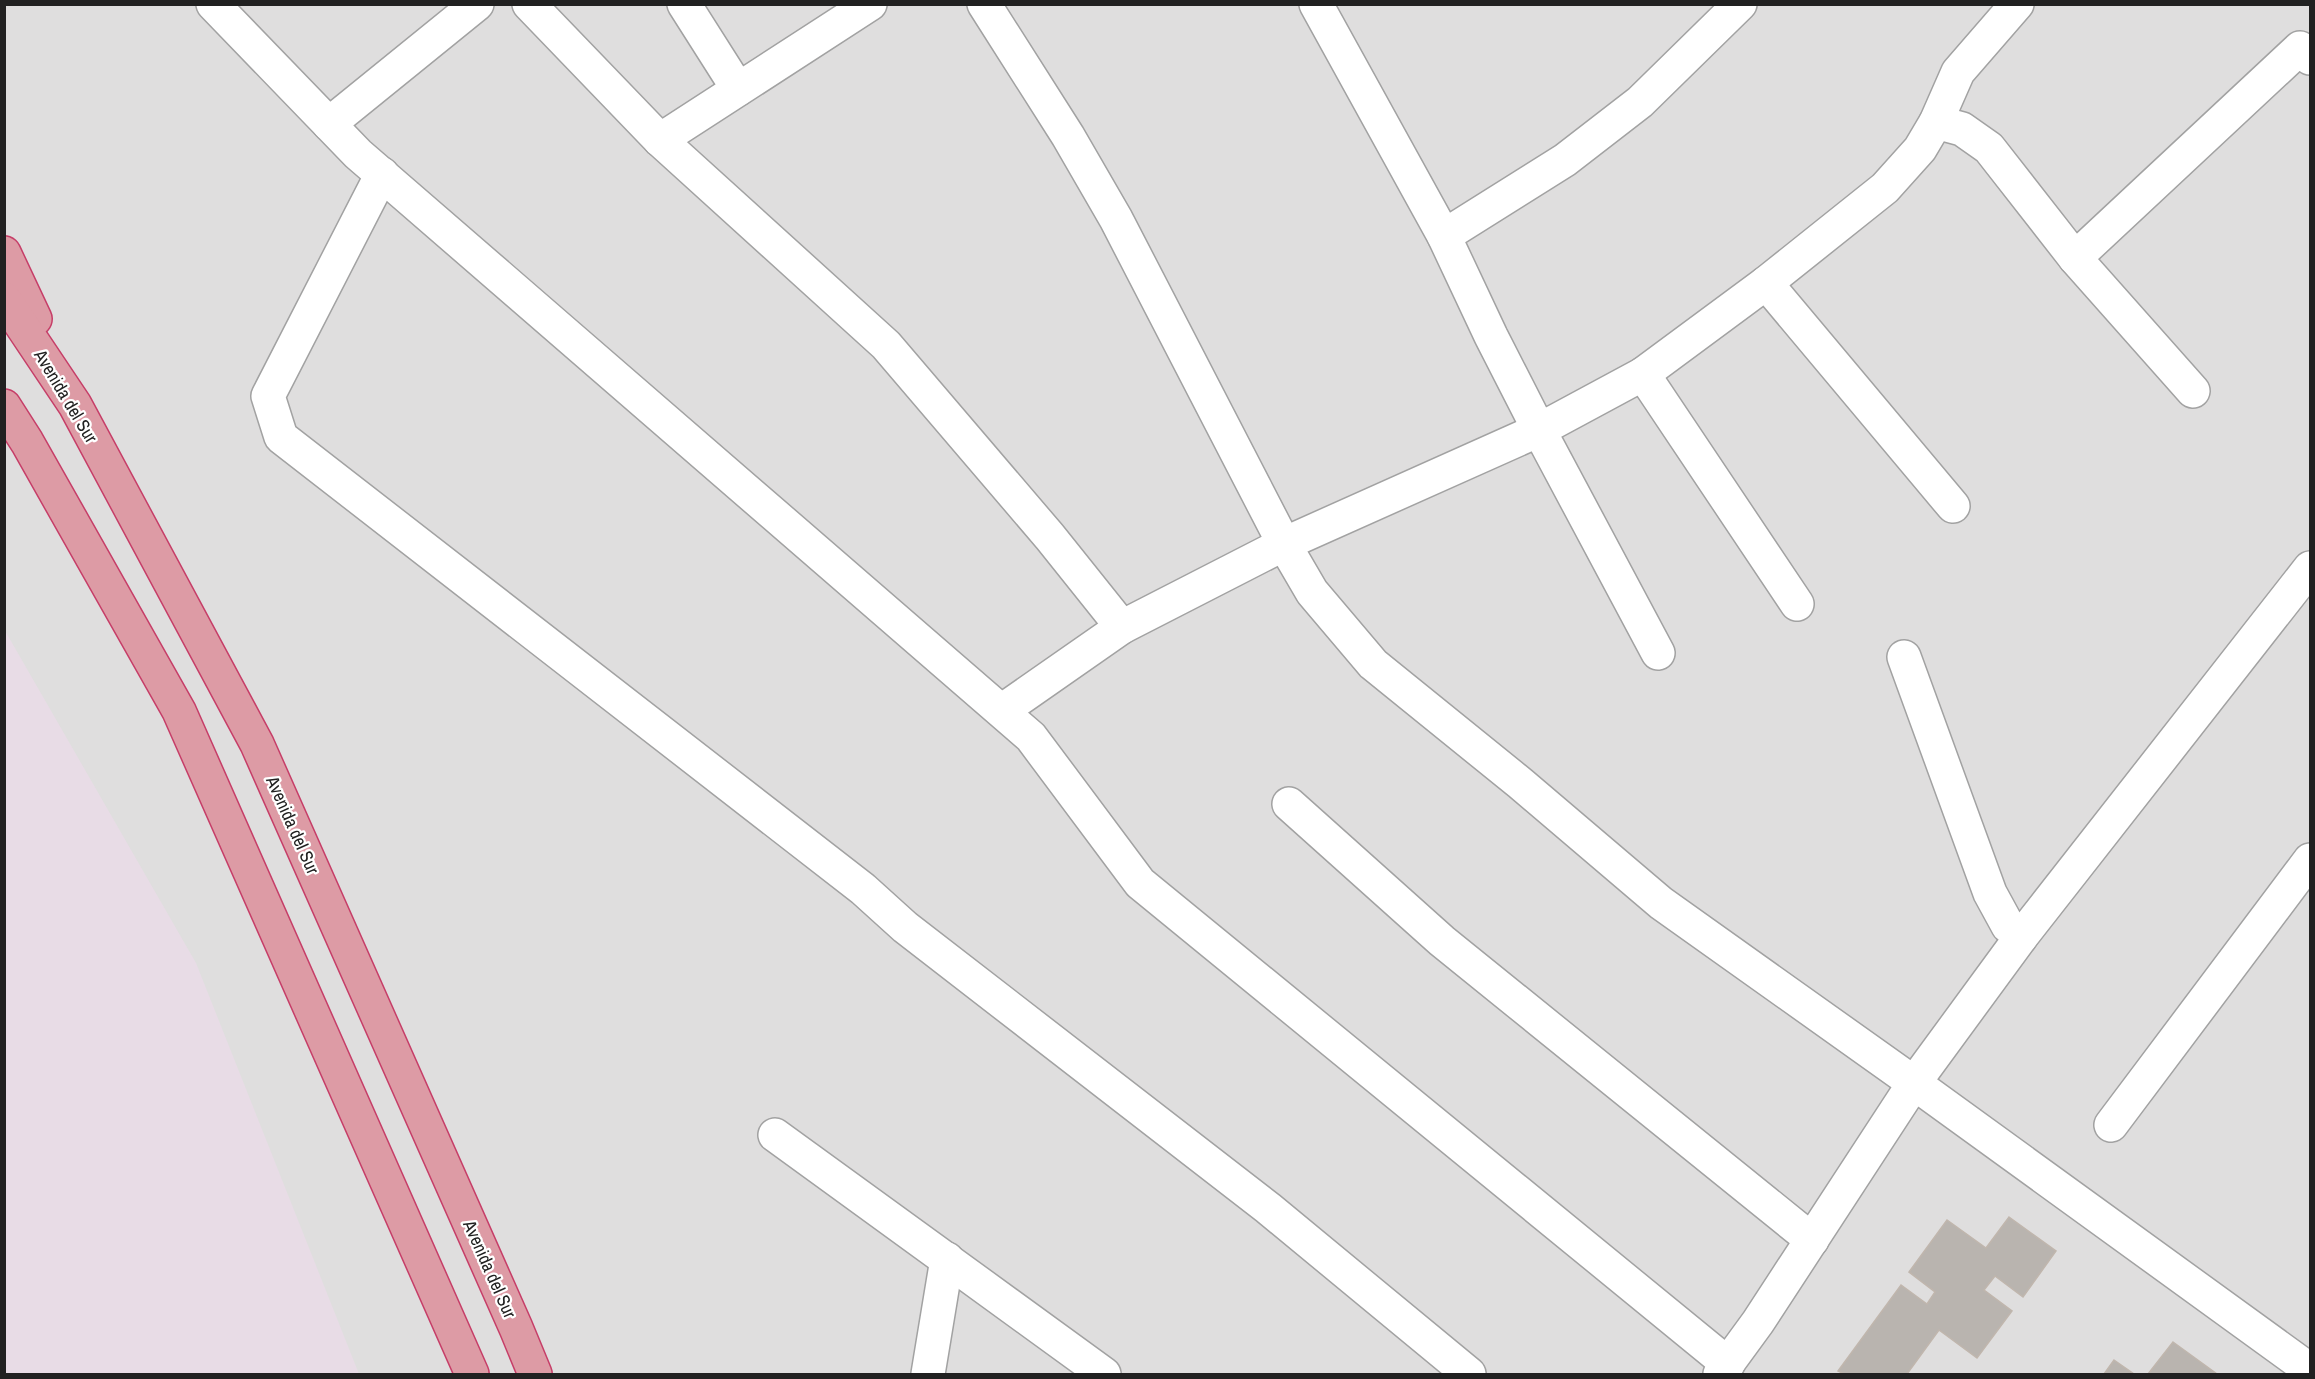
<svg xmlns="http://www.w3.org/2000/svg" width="2315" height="1379" font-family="'Archivo Narrow',sans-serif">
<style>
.residential{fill:#dfdede}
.industrial{fill:#e8dce6}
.building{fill:#b9b4af;stroke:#c0b6ad;stroke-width:1.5}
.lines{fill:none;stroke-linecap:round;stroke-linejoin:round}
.minor-casing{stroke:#a2a2a2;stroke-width:36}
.highway-casing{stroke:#c63e68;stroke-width:36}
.minor{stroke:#fff;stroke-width:33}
.highway{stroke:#dd9ba5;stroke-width:33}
.labels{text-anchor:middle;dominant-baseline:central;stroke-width:4.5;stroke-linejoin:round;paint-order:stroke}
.street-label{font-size:18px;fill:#212121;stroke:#fff}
</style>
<rect width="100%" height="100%" fill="#f0eee9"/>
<rect class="residential" x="5" y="5" width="2305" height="1369"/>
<polygon class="industrial" points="4,629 196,963 359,1374 5,1374"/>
<g class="building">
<polygon points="2009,1217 2056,1251 2023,1297 1995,1276 1984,1290 2012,1311 1977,1358 1939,1330 1907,1374 1844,1374 1838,1371 1901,1285 1927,1304 1935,1292 1909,1272 1947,1220 1986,1248"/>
<polygon points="2173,1342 2217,1374 2148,1374"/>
<polygon points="2114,1360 2134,1374 2104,1374"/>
</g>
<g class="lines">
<g class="minor-casing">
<g id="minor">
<polyline points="213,4 358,154 1031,737 1140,883 1728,1364"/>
<polyline points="529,4 660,140 886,345 1050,537 1122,627"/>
<polyline points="684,4 738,89"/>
<polyline points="984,4 1068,136 1116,219 1284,544 1312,592 1373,664 1520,783 1661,903 1914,1083 2310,1370"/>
<polyline points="1316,4 1444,236 1491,336 1539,430 1658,653"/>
<polyline points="1936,122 1962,129 1989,148 2075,258 2193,391"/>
<polyline points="329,124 477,4"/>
<polyline points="660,140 870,4"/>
<polyline points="382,174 268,396 281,437 863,889 905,927 1268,1208 1469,1374"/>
<polyline points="1444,236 1565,160 1640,102 1740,4"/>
<polyline points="2075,258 2300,48 2310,58"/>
<polyline points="1766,283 1953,506"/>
<polyline points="1643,374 1797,604"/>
<polyline points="1904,657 1990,893 2008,926 2021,937"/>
<polyline points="1003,710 1122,627 1284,544 1539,430 1643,374 1766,283 1885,188 1920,149 1936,122 1958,72 2017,4"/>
<polyline points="1289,804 1442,941 1812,1240"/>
<polyline points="2111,1125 2310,860"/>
<polyline points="775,1135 1104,1374"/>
<polyline points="928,1374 947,1259"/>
<polyline points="1720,1374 1758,1322 1914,1083 2021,937 2310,568"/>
</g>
</g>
<g class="highway-casing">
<g id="highway">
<polyline points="4,253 35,319"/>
<polyline points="4,299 75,405 257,744 516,1328 535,1374"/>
<polyline points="4,406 27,442 179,711 472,1374"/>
</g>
</g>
<use href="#minor" class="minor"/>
<use href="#highway" class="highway"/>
</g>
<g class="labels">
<g class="street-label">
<text transform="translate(66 396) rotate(59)">Avenida del Sur</text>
<text transform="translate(293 825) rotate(66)">Avenida del Sur</text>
<text transform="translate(490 1269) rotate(66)">Avenida del Sur</text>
</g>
</g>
<rect width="2315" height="1379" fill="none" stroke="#212121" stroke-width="12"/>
</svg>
